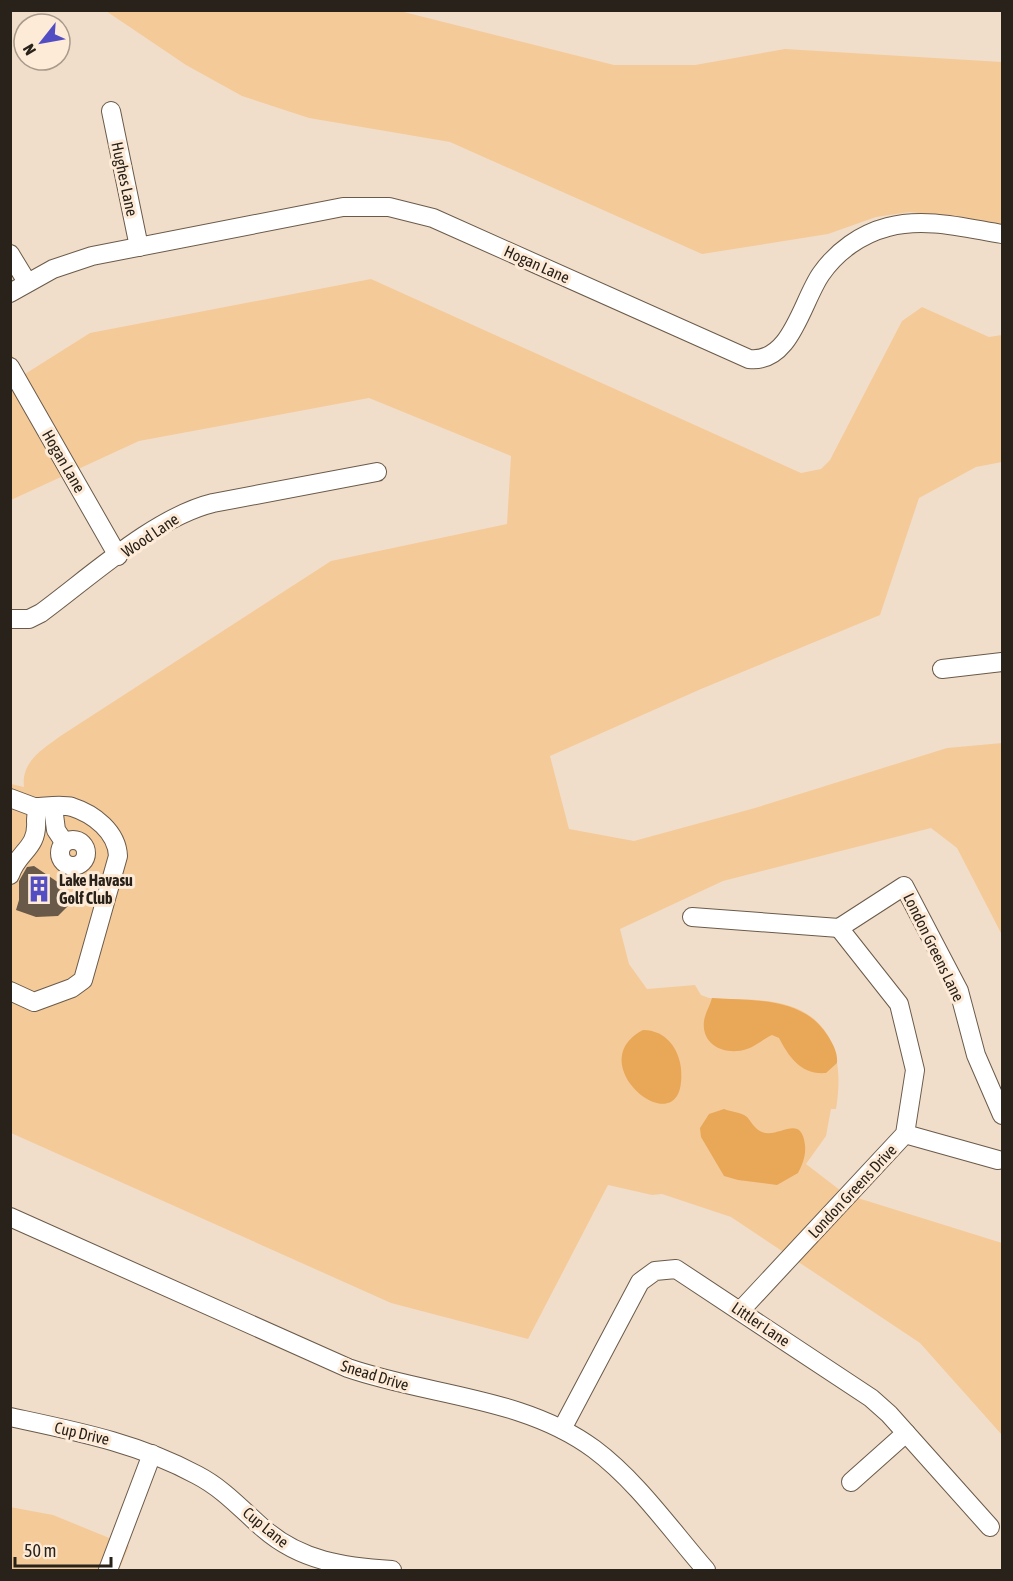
<svg xmlns="http://www.w3.org/2000/svg" width="1013" height="1581" font-family="'Asap Condensed',sans-serif">
<style>
.green{fill:#f5ca99}
.water{fill:#e9a758}
.building{fill:#695948}
.lines{fill:none;stroke-linecap:round;stroke-linejoin:round}
.minor-casing{stroke:#6a5a49;stroke-width:20}
.minor{stroke:#fff;stroke-width:18}
.labels{text-anchor:middle;dominant-baseline:central;stroke-width:6;stroke-linejoin:round;paint-order:stroke}
.street-label{font-size:16px;fill:#28221a;stroke:#feebd7}
.poi-label{font-size:16px;font-weight:bold;fill:#28221a;stroke:#feebd7;text-anchor:start}
</style>
<rect width="100%" height="100%" fill="#f1deca"/>
<g class="green">
<polygon points="106,11 400,11 614,65 695,65 785,49 1002,62 1002,224 910,212 876,217 828,234 702,254 450,142 309,118 242,96 186,65"/>
<path d="M371,279L801,473L821,469L830,460L902,321L922,307L989,337L1002,335V462L976,467L919,498L880,615L701,689L550,756L569,829L634,841L755,808L947,748L1002,743V935L957,848L931,828L723,881L620,929L629,964L647,989L695,985L701,995L709,998C732,1000 757,998 779,1003C835,1015 844,1061 836,1109H831L826,1136L806,1164L845,1194L1002,1243V1435L920,1343L731,1217L662,1194L652,1195L608,1185L528,1339L391,1303L11,1133V784L24,787C21,761 43,749 62,735L331,561L507,524L511,456L369,398L139,441L11,500L10,352L25,374L90,333Z"/>
<polygon points="10,1507 53,1515 129,1546 119,1570 11,1570"/>
</g>
<g class="water">
<path d="M712,998C754,1001 803,996 828,1036C833,1044 838,1053 837,1063L826,1073C801,1075 789,1057 779,1038L772,1035C763,1039 756,1046 747,1049C726,1056 701,1046 704,1021C705,1013 710,1006 712,998Z"/>
<path d="M643,1030C666,1030 679,1049 681,1069C688,1152 576,1065 643,1030Z"/>
<path d="M724,1109C731,1112 741,1112 747,1117C751,1121 754,1128 760,1131C777,1141 801,1111 805,1145C806,1155 803,1164 798,1173L777,1185L738,1180L724,1176L701,1137L700,1128L709,1114Z"/>
</g>
<polygon class="building" points="34,866 59,883 60,894 74,900 58,916 36,917 16,910 19,900 19,881 27,867"/>
<g class="lines">
<g class="minor-casing">
<g id="minor">
<polyline points="111,111 139,247"/>
<polyline points="10,254 27,282"/>
<path d="M10,293L53,269L92,256L343,207H389L433,218L749,359C791,364 802,301 821,274C837,251 861,234 888,227C925,217 965,228 1002,234"/>
<polyline points="10,367 118,556"/>
<path d="M10,619H29L41,613C90,577 155,517 213,503L377,472"/>
<polyline points="942,669 1002,662"/>
<path d="M10,798L34,807C38,813 36,814 36,821C38,849 18,851 10,875"/>
<polyline points="53,807 56,830 64,842"/>
<circle cx="73" cy="853" r="13"/>
<polyline points="692,917 839,928"/>
<polyline points="839,928 904,886 959,991 976,1055 1002,1115"/>
<path d="M10,991L34,1002L72,988L83,980L118,856C117,832 94,814 72,807C61,804 45,807 34,807"/>
<polyline points="905,1134 998,1160"/>
<path d="M10,1217L348,1368C429,1396 524,1397 594,1449C637,1481 671,1530 706,1570"/>
<polyline points="741,1310 905,1134 915,1070 899,1004 839,928"/>
<path d="M10,1417C75,1431 138,1443 197,1475C224,1489 242,1510 264,1529C301,1561 344,1567 392,1570"/>
<polyline points="562,1429 640,1282 655,1271 676,1269 871,1398 889,1414 990,1527"/>
<polyline points="851,1482 906,1433"/>
<polyline points="108,1570 152,1454"/>
</g>
</g>
<use href="#minor" class="minor"/>
</g>
<defs>
<g id="building-bare" transform="scale(2.07)"><path d="M-4-6H4V6H1V3H-1V6H-4ZM-2.5-4.3h1.7v1.8h-1.7ZM.8-4.3h1.7v1.8H.8ZM-2.5-1h1.7V.8h-1.7ZM.8-1h1.7V.8H.8Z" fill="#534dc4" stroke="#feebd7" stroke-width="2.5" paint-order="stroke"/></g>
</defs>
<g fill-rule="evenodd">
<use href="#building-bare" x="39" y="889"/>
</g>
<g class="labels">
<g class="street-label">
<text transform="translate(125 179) rotate(78)">Hughes Lane</text>
<text transform="translate(537 264) rotate(24)">Hogan Lane</text>
<text transform="translate(64 461) rotate(60)">Hogan Lane</text>
<text transform="translate(150 535) rotate(-34)">Wood Lane</text>
<text transform="translate(934 947) rotate(64)">London Greens Lane</text>
<text transform="translate(852 1191) rotate(-47)">London Greens Drive</text>
<text transform="translate(761 1324) rotate(34)">Littler Lane</text>
<text transform="translate(375 1375) rotate(17)">Snead Drive</text>
<text transform="translate(82 1433) rotate(13)">Cup Drive</text>
<text transform="translate(266 1527) rotate(39)">Cup Lane</text>
</g>
<g class="poi-label">
<text x="59" y="880">Lake Havasu<tspan x="59" dy="18">Golf Club</tspan></text>
</g>
</g>
<rect width="1013" height="1581" fill="none" stroke="#28221a" stroke-width="24"/>
<g transform="translate(42 42) rotate(239)"><circle r="28" fill="#feebd7" stroke="#a89b8b" stroke-width="1.5"/>
<path d="M0-4.5L10 22L0 15L-10 22Z" fill="#534dc4"/>
<text y="-9" font-size="16" font-weight="bold" text-anchor="middle" fill="#28221a">N</text>
</g>
<path d="M15 1557v9h96v-9" fill="none" stroke="#28221a" stroke-width="3"/>
<text x="24" y="1557" font-size="18" fill="#28221a" stroke="#feebd7" stroke-width="4.5" paint-order="stroke">50 m</text>
</svg>
